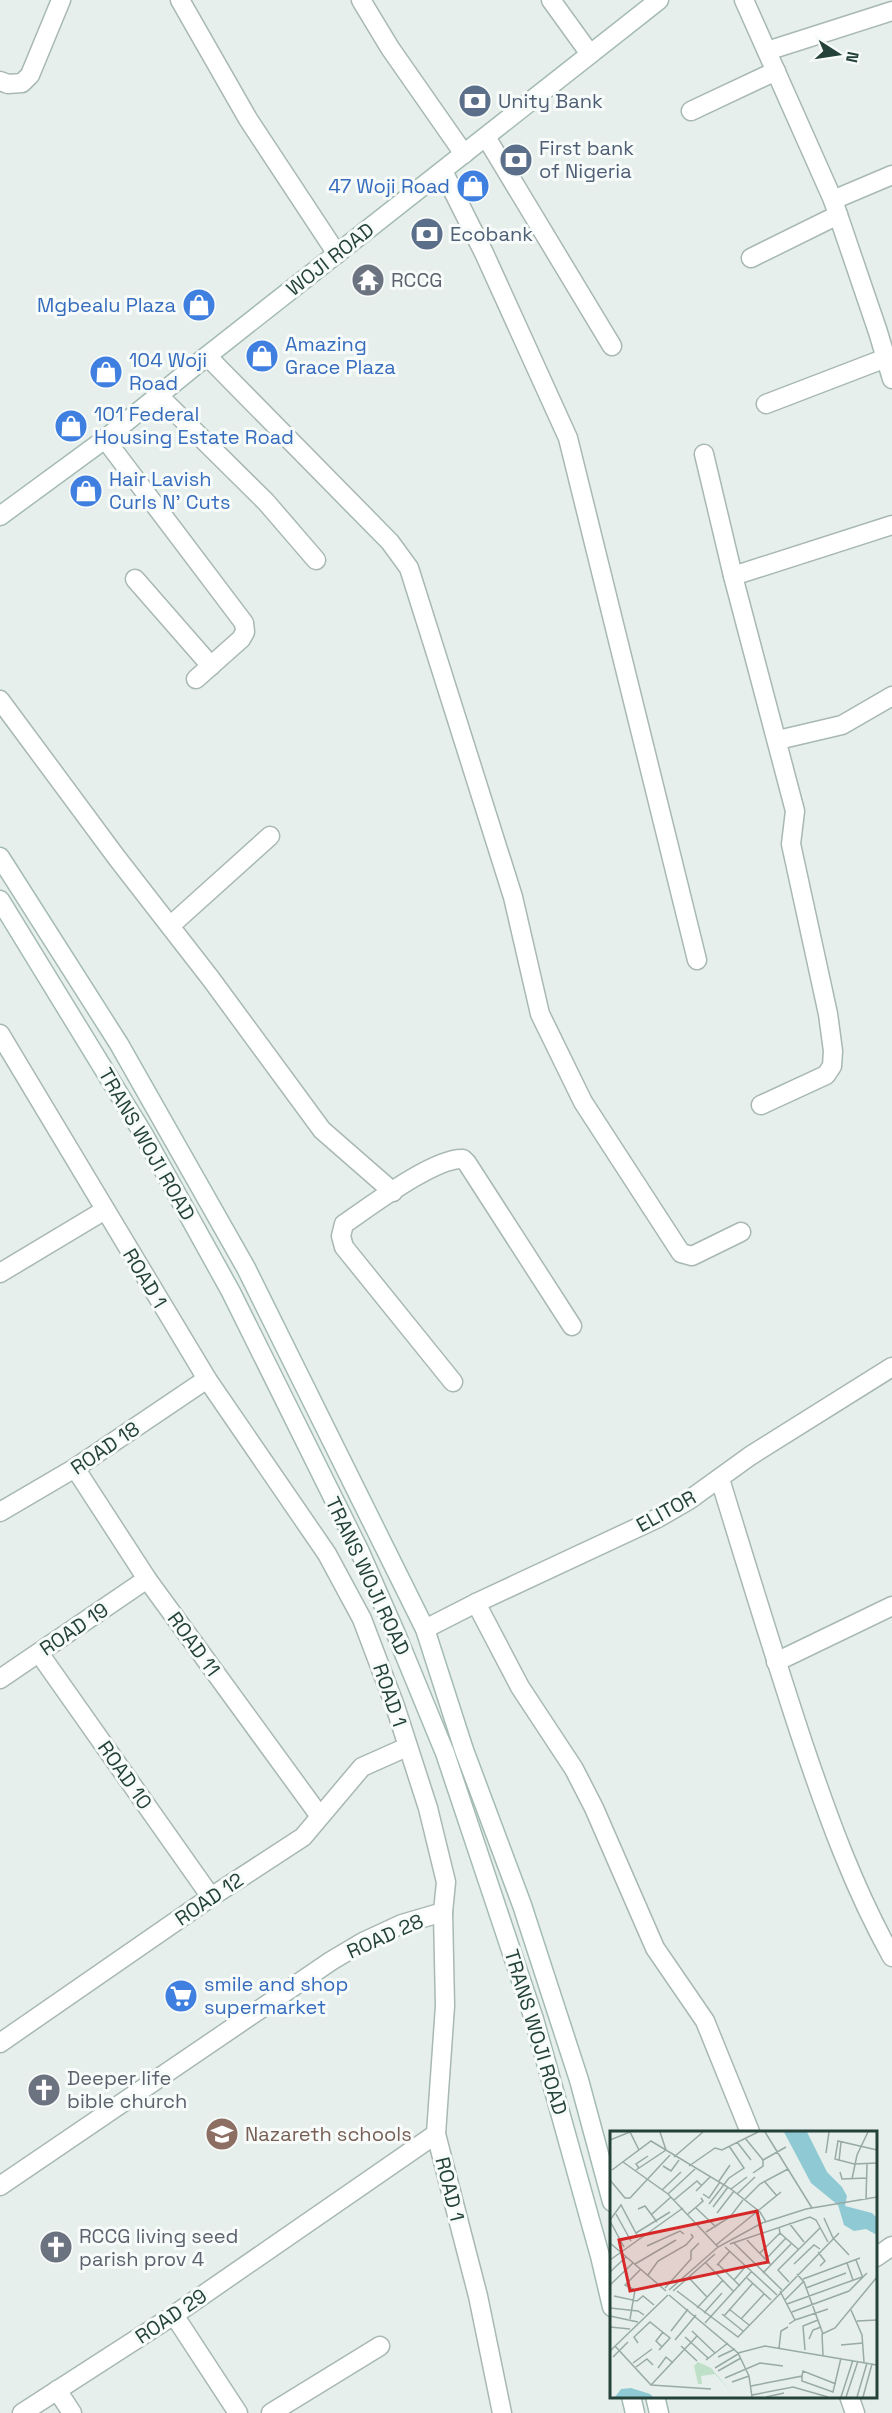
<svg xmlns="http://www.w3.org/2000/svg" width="892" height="2413" font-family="'Space Grotesk',sans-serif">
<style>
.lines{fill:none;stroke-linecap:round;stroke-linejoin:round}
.street-casing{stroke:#a8b8b2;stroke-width:21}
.secondary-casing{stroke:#a4bbb3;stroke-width:21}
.street{stroke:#fff;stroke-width:18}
.secondary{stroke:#fff;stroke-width:18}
.labels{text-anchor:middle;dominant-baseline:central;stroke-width:6;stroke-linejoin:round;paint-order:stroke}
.service-label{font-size:20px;fill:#4e5e75;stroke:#f7fbf9;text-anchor:start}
.shop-label{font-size:20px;fill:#366cbe;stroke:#f7fbf9;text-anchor:start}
.street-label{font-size:20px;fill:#24423a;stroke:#f7fbf9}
.worship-label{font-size:20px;fill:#5b616d;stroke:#f7fbf9;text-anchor:start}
.education-label{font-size:20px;fill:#785e54;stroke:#f7fbf9;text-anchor:start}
.inset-road{fill:none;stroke:#98aaa4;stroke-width:1.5}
.view{fill:#d62828;fill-opacity:0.15;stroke:#d62828;stroke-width:3}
.inset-edge{fill:none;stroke:#24423a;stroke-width:3}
</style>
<rect width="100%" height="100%" fill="#e6efeb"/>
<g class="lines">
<g class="street-casing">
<g id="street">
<polyline points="180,0 248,119 337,254"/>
<polyline points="361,0 390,48 464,154"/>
<polyline points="551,0 590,54"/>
<polyline points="744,0 833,200 878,332 892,379"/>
<polyline points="767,51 892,11"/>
<polyline points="0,81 8,84 22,83 30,75 61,0"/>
<polyline points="691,111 776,71"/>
<polyline points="486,137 612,346"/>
<polyline points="443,171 484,253 568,438 697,960"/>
<polyline points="833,200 892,175"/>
<polyline points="751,258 838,215"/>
<polyline points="207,356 390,542 409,568 513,897 540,1014 583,1102 681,1253 692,1256 741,1232"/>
<polyline points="158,395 266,502 316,560"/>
<polyline points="766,404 886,358"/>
<polyline points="105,439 244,623 245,632 241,639 196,679"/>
<polyline points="704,454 733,576 795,811 791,844 828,1014 833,1051 832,1066 826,1075 761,1105"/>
<polyline points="733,576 892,525"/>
<polyline points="135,579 211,666"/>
<polyline points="0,700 117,858 211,979 322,1130 393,1192"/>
<polyline points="778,740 842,725 892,696"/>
<polyline points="170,926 270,836"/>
<polyline points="0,1034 207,1379 327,1554 362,1619 395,1706 428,1808 446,1882 443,1912 445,2006 436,2134 478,2296 502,2413"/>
<polyline points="0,1273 105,1210"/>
<path d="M453,1382L344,1247L341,1236L344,1224C369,1207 435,1157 463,1159L467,1163L572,1326"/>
<polyline points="75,1468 147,1579 319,1815"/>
<path d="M720,1479C747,1567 774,1656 803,1743C828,1817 854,1889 892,1957"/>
<polyline points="0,1512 75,1468 207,1379"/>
<polyline points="476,1603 520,1687 574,1769 594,1808 655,1948 705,2021 750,2132"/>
<polyline points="425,1629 476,1603 658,1518 689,1500 750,1456 892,1367"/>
<polyline points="39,1653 211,1897"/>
<polyline points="776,1662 892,1606"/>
<polyline points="0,1679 147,1579"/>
<polyline points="0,2043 211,1897 303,1837 362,1767 407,1747"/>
<polyline points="0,2186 331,1961 363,1942 402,1924 443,1912"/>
<polyline points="876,2257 892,2246"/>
<polyline points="174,2315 238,2413"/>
<polyline points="57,2390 72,2413"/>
<polyline points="849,2396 855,2413"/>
<polyline points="22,2413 174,2315 436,2134"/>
<polyline points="271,2413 380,2346"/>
</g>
</g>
<g class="secondary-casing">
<g id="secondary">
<polyline points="0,516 105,439 207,356 659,0"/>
<polyline points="0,857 119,1044 246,1268 425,1629 464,1750 522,1905 579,2080 612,2202"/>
<polyline points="0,900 144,1135 231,1292 360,1552 396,1634 445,1753 534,2019 600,2256 612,2307"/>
<polyline points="631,2396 635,2413"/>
<polyline points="655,2396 659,2413"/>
</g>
</g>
<use href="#street" class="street"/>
<use href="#secondary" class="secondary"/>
</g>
<defs>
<g id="bank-disc" transform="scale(1.725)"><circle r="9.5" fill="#5c6f8a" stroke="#f7fbf9"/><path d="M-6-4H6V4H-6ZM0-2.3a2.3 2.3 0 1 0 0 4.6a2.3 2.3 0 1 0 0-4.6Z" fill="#fff"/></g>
<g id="shop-disc" transform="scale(1.725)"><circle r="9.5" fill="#3f7fe0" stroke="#f7fbf9"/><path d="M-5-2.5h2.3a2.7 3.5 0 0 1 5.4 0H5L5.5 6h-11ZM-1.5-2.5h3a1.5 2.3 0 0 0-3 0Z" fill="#fff"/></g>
<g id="temple-disc" transform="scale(1.725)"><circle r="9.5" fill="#6b7280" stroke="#f7fbf9"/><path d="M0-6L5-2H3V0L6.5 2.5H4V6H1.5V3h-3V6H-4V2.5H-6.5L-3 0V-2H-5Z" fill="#fff"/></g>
<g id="supermarket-disc" transform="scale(1.725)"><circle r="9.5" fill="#3f7fe0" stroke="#f7fbf9"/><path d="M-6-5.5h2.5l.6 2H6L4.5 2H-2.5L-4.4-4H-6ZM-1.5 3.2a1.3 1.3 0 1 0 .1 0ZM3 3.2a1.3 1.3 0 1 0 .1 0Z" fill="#fff"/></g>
<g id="church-disc" transform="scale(1.725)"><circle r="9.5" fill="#6b7280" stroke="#f7fbf9"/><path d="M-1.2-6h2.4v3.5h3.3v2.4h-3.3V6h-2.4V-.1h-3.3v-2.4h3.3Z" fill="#fff"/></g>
<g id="school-disc" transform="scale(1.725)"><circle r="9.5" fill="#8d6e63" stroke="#f7fbf9"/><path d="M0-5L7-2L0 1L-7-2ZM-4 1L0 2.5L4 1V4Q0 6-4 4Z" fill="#fff"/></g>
</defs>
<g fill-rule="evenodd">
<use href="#bank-disc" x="475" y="101"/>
<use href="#bank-disc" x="516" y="160"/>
<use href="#shop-disc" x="473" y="186"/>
<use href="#bank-disc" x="427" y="234"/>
<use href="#temple-disc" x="368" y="280"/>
<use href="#shop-disc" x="199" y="305"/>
<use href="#shop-disc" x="262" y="356"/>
<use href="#shop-disc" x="106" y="372"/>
<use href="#shop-disc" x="71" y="426"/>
<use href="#shop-disc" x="86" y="491"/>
<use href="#supermarket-disc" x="181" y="1996"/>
<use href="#church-disc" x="44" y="2090"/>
<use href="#school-disc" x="222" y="2134"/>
<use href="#church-disc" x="56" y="2247"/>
</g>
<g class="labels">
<g class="service-label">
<text x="498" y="101">Unity Bank</text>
<text x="539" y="148">First bank<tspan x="539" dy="23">of Nigeria</tspan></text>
<text x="450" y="234">Ecobank</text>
</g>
<g class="shop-label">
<text x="450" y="186" text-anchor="end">47 Woji Road</text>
<text x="176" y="305" text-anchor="end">Mgbealu Plaza</text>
<text x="285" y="344">Amazing<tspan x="285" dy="23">Grace Plaza</tspan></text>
<text x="129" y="360">104 Woji<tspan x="129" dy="23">Road</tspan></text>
<text x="94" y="414">101 Federal<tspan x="94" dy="23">Housing Estate Road</tspan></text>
<text x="109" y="479">Hair Lavish<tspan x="109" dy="23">Curls N' Cuts</tspan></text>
<text x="204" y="1984">smile and shop<tspan x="204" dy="23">supermarket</tspan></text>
</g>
<g class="street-label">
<text transform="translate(330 259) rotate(-38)">WOJI ROAD</text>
<text transform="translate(147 1144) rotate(60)">TRANS WOJI ROAD</text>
<text transform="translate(145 1278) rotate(59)">ROAD 1</text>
<text transform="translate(105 1448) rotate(-34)">ROAD 18</text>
<text transform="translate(666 1511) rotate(-29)">ELITOR</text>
<text transform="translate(368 1576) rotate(65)">TRANS WOJI ROAD</text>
<text transform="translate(74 1629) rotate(-34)">ROAD 19</text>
<text transform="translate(194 1644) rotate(54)">ROAD 11</text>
<text transform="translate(390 1695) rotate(71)">ROAD 1</text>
<text transform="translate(125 1775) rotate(55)">ROAD 10</text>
<text transform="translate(209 1899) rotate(-34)">ROAD 12</text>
<text transform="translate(385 1936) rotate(-24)">ROAD 28</text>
<text transform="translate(536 2032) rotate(73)">TRANS WOJI ROAD</text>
<text transform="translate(450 2189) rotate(76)">ROAD 1</text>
<text transform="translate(171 2316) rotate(-34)">ROAD 29</text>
</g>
<g class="worship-label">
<text x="391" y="280">RCCG</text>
<text x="67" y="2078">Deeper life<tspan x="67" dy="23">bible church</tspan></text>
<text x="79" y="2236">RCCG living seed<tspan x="79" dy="23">parish prov 4</tspan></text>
</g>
<g class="education-label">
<text x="245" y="2134">Nazareth schools</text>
</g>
</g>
<g transform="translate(610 2131)">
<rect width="267" height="267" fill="#e6efeb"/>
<path d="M88,231L101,237L123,263L105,243L91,245L92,253H88L84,235Z" fill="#bfe0c8"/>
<path d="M174,1H197L217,41L232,56L237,65L235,75L262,82L267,87V104L256,98L244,100L234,94L228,74L201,52ZM21,257L40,263L43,266H5L11,258Z" fill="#8ec9d4"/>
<path class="inset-road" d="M155,1L202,77M135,7L153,29V35L143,42M0,9L20,1L29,19M127,11L141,29M267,19L228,10L225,28L244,33L267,32M216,22L219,1M64,26L93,1M153,29L176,16M229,30L231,11M13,31L58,63L108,116M53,35L61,40L69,29M79,35L105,17L112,19L148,1M29,37L26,33L38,25M2,39L41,10L121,58L150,81L156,91M26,39L56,19L50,1M230,41L232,48L257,47M242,48L247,24L258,1M0,49L15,67H20L60,24M109,50L120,34M155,51L167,65M121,58L137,46M52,59L71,41M86,60L100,46M58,63L85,38M93,63L99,67L110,51M127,63L145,46M256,68L257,33M64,69L87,50L92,55M134,69L150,53L178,38M99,73L119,47L134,37L119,15M103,76L118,56M86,77L106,96M28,78L35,75L47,91M107,82L124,60M6,83L21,110M42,83L61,66M78,83L93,70L91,67M214,87L223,107M0,89L11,74L28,106M0,90L14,116M179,92L194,111M169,96L170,102L188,118M96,101L120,86L133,69M26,102L60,81M223,107L239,124M137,109L161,134M0,112L56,160M124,112L172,159M120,113L200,86L206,89L218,111M106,114L171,61M37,115L70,100L74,103M115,116L167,164M208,121L215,130L210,135M150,122L170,102M156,128L176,107M0,129L73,77M246,129L253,147M96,132L124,161M237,132L243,149M25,133L66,109M108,133L130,155M184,133L204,114L210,118M107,134L120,120M0,141L16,126M153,142L181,113M187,143L194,151L213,203M38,144L48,130L76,114L83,106L81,103M79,147L97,166M137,147L161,169M193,148L250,127M124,149L136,135M179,151L168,139L210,97M0,154L23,132M55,157L81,128V120L89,112M196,157L236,142M59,159L108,116L152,92L196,78L267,66M63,160L105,123M67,160L128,206L229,102M170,160L185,189L179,193M59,164L128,222L139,245L142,266M4,165L27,170L33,165L44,174M175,169L194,150M177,173L252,146M0,177L28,180L34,184M87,177L113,149M119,178L139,194M241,179L252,204L254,231M182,181L239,160L257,142M94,182L112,162M112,183L133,200M0,185L28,191M114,185L143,152M20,188L25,159L15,154L31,138M131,188L154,163M185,189L218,178M247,190L267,189M95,192L142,140M0,196L20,198M61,200L78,178M82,200L105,222M75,206L98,227M199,208L203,199L211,196M65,209L86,184M28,212L24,206L40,191L60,207L49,219M231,214L253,212M5,215L41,254L101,258M71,215L87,230M52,216L46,210L53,201M169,217L171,200L178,196M195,219L193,195L208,189M0,220L58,164M128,222L155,215L267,234M213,224L212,203L225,197L267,146M3,226L18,211M108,226L125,218M96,229L118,212M23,232L42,218M26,236L37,228L43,234M48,237L56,226L63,232M105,237L128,223M108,240L131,227M192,245V250L223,261L231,227M115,247L150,232L173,235M122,251L139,245M41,254L87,205M141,255L192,245L193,240L226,253M142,264L183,256L218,266M156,266L174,262M231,266L243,229M236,266L248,230M247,266L257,232M253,266L262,233"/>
<path class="view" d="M147,80L158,131L20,160L9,109Z"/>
<rect width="267" height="267" class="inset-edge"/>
</g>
<g transform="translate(838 54) rotate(102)" stroke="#f7fbf9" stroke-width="4.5" paint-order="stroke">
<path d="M0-4.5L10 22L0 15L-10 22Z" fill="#24423a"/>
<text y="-9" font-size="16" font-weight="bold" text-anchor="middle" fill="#24423a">N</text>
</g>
</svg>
